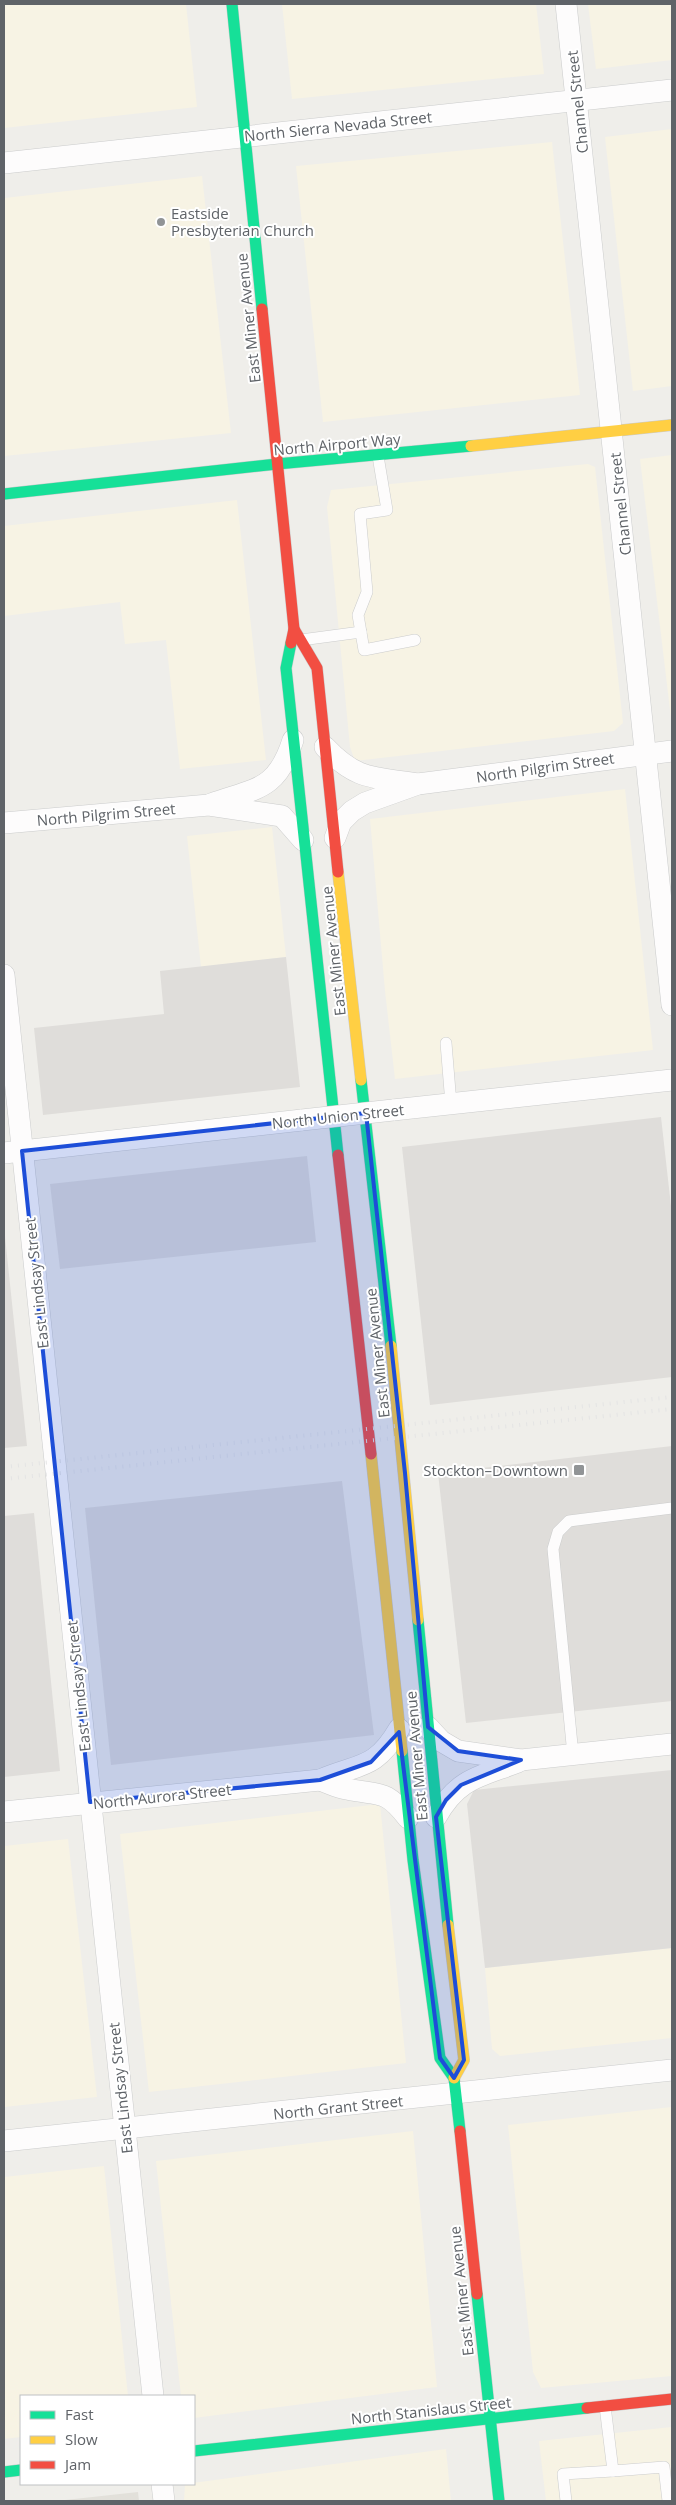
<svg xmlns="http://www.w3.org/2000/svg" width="676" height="2505" font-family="'Open Sans',sans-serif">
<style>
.commercial{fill:#f7f3e4}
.industrial{fill:#dfddda}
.education{fill:#e2e0da}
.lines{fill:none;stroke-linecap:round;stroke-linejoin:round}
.lane-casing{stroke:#cbcccc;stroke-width:12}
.street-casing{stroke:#cbcccc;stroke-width:22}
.fast-casing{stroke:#cacacb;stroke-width:12}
.slow-casing{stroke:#cacacb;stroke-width:12}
.jam-casing{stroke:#cacacb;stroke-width:12}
.lane{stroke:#fdfcfc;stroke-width:11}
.street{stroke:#fdfcfc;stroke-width:21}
.fast{stroke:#16e098;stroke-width:11}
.slow{stroke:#ffcf43;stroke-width:11}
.jam{stroke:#f24e42;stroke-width:11}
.rail{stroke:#e4e4e4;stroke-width:4;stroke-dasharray:1 6;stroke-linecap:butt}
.street-bridge-casing{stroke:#cbcccc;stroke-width:22;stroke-linecap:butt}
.street-bridge{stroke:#fdfcfc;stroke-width:21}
.marked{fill:#1d4ed8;fill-opacity:0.2;stroke:#1d4ed8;stroke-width:4;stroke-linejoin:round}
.poi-dot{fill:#919496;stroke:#fff;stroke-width:2}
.labels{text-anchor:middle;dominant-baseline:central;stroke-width:4;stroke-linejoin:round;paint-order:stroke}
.street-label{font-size:15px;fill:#5f6368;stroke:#fff}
.poi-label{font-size:15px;fill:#5f6368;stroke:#fff;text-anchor:start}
</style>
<rect width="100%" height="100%" fill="#efeeea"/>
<g class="commercial">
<polygon points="4,4 186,4 197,107 4,128"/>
<polygon points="282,4 536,4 544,74 292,99"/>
<polygon points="588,4 672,4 672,60 596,69"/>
<polygon points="672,129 672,386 633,391 605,137"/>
<polygon points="552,142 580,395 323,422 296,166"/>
<polygon points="202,176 231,433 4,456 4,198"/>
<polygon points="672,455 672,718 671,718 640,459"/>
<polygon points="588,464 595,467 623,723 614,731 355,761 350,747 327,507 331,490"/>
<polygon points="237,500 266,760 180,769 166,640 125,644 120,602 4,616 4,526"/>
<polygon points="625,789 653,1050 395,1079 385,991 370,819"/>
<polygon points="272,827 286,957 201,967 187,836"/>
<polygon points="380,1804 406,2063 149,2092 120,1834"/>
<polygon points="68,1839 97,2097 4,2107 4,1846"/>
<polygon points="672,1948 672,2038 500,2056 492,2049 485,1968"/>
<polygon points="672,2107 672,2376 541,2388 533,2372 508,2125"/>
<polygon points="413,2131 437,2387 194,2418 194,2396 181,2396 156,2161"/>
<polygon points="104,2166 128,2396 21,2396 21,2437 4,2439 4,2177"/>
<polygon points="672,2427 672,2501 546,2501 539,2441"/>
<polygon points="446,2449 451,2501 184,2501 185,2484"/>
</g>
<g class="industrial">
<polygon points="286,957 300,1087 43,1115 34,1028 164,1014 160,971"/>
<polygon points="661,1117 672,1215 672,1377 430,1405 402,1147"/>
<polygon points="307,1156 316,1242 60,1269 50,1184"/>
<polygon points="4,1227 27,1446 4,1448"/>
<polygon points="672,1446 672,1701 466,1723 438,1473"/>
<polygon points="342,1481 374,1735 111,1765 85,1508"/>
<polygon points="34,1513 60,1771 4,1777 4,1516"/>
<polygon points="672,1770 672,1948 485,1968 467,1804 474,1790"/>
</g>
<polygon class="education" points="138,2492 139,2501 56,2501"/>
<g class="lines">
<g class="lane-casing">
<g id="lane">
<polyline points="378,456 387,510 360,514 367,592 358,615 364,650 415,640"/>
<polyline points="301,640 361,632"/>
<polyline points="446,1043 451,1104"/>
<polyline points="573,1755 553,1549 558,1532 569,1521 672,1508"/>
<polyline points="605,2406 613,2471 664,2467 668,2501"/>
<polyline points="566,2501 563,2474 613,2471"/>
</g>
</g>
<g class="street-casing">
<g id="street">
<polyline points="566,4 672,1005"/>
<polyline points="4,163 672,90"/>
<path d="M325,747C357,781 374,777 418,784"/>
<path d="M211,804C256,788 277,791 293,740"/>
<polyline points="4,823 209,805 282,816 303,840"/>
<polyline points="335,838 341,822 352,811 365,803 418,784 672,751"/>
<polyline points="4,975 153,2396"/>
<polyline points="393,1110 672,1080"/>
<polyline points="4,1153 302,1120"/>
<polyline points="428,1727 441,1741 458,1751 521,1760 672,1744"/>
<path d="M320,1780C329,1783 338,1788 347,1789C379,1796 385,1788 408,1818"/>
<path d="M4,1812L320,1780C360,1763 375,1770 399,1729"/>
<path d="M436,1817C458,1778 479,1777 518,1762"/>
<polyline points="4,2141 672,2070"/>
<polyline points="162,2484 164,2501"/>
</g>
</g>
<g class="fast-casing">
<g id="fast">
<polyline points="232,4 262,309"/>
<polyline points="4,494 277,464 471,446"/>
<polyline points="291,643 286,668 338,1155"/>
<polyline points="361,1080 391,1346"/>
<polyline points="418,1620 448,1925"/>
<polyline points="402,1751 413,1860 440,2058 454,2078 460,2131"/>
<polyline points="477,2294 499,2501"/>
<polyline points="194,2451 587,2408"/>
<polyline points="4,2472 21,2470"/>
</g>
</g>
<g class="slow-casing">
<g id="slow">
<polyline points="471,446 672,425"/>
<polyline points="338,872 361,1080"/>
<polyline points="391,1346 418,1620"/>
<polyline points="371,1454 402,1751"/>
<polyline points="448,1925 464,2060 454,2078"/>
</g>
</g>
<g class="jam-casing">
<g id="jam">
<polyline points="262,309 294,629 291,643"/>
<polyline points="294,629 317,668 338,872"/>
<polyline points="338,1155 371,1454"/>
<polyline points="460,2131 477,2294"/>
<polyline points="587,2408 672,2399"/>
</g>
</g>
<use href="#lane" class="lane"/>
<use href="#street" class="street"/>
<use href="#fast" class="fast"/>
<use href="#slow" class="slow"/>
<use href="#jam" class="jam"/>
<g class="rail">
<polyline points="4,1467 672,1397"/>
<polyline points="4,1479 672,1409"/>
</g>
<g class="street-bridge-casing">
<polyline id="street-bridge" points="302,1120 393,1110"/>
</g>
<use href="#street-bridge" class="street-bridge"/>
</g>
<path class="marked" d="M366,1113L405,1473L428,1727L458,1751L521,1760L461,1785L446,1800L436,1817L464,2060L454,2078L440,2058L399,1732L371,1762L320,1780L90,1802L22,1151Z"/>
<g class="poi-dot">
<circle cx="161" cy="222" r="5"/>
<rect x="573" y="1464" width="12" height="12" rx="2.5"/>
</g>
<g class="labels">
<g class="street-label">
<text transform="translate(577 102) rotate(-96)">Channel Street</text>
<text transform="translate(338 126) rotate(-6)">North Sierra Nevada Street</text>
<text transform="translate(248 318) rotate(-96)">East Miner Avenue</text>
<text transform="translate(337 444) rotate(-5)">North Airport Way</text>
<text transform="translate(620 504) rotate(-96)">Channel Street</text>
<text transform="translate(545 767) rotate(-8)">North Pilgrim Street</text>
<text transform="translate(106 814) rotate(-5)">North Pilgrim Street</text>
<text transform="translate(333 951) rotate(-96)">East Miner Avenue</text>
<text transform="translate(338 1116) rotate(-6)">North Union Street</text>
<text transform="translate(36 1283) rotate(-96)">East Lindsay Street</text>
<text transform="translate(377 1353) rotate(-96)">East Miner Avenue</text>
<text transform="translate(78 1686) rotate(-96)">East Lindsay Street</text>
<text transform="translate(416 1756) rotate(-95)">East Miner Avenue</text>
<text transform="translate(162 1796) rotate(-6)">North Aurora Street</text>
<text transform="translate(120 2088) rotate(-96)">East Lindsay Street</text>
<text transform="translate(338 2107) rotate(-6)">North Grant Street</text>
<text transform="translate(461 2291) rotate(-96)">East Miner Avenue</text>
<text transform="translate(431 2410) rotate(-6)">North Stanislaus Street</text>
</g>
<g class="poi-label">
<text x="171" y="213">Eastside<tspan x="171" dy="17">Presbyterian Church</tspan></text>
<text x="568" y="1470" text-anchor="end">Stockton–Downtown</text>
</g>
</g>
<rect width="676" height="2505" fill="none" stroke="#5f6368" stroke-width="10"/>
<rect x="20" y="2395" width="175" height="90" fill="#ffffff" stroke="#bfc1c3"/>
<rect x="30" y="2411" width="25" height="8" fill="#16e098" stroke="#bfc1c3"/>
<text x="65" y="2420" font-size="15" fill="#5f6368">Fast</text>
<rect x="30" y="2436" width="25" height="8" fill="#ffcf43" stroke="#bfc1c3"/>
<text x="65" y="2445" font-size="15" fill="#5f6368">Slow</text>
<rect x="30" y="2461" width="25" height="8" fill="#f24e42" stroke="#bfc1c3"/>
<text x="65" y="2470" font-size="15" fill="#5f6368">Jam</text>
</svg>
